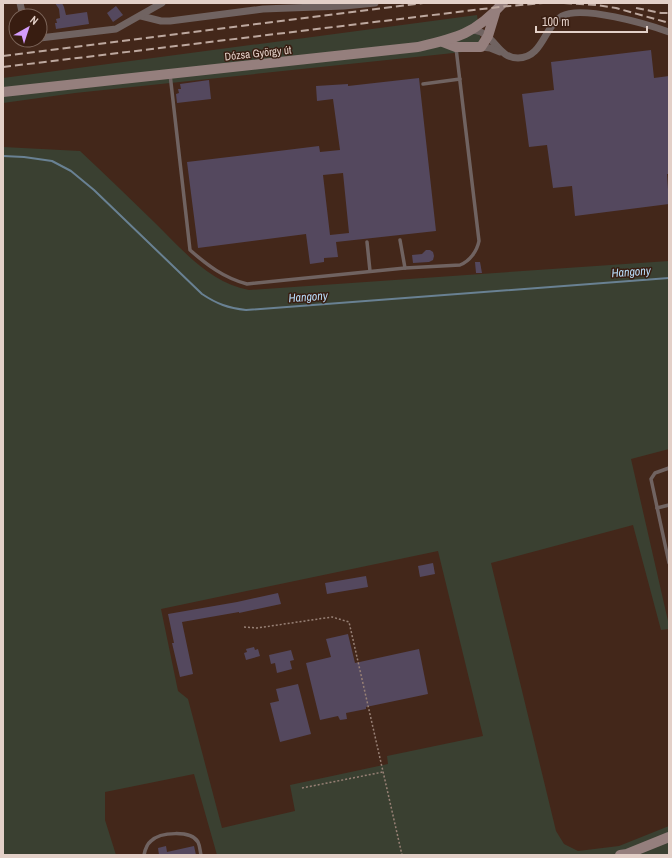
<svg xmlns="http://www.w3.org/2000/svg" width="672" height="858" font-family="'Archivo Narrow',sans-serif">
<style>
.green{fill:#3a4031;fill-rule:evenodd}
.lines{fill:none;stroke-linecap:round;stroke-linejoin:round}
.stream{stroke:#698193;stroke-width:2}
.building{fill:#54485e;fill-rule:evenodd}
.path{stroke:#988176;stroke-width:1.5;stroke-dasharray:2 2;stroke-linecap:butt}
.lane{stroke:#706361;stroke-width:3.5}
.street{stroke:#706361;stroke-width:7}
.secondary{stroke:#957f7d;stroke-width:10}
.rail{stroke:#bda89f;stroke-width:2;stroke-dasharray:8 4;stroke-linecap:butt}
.labels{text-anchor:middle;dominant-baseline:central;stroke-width:3;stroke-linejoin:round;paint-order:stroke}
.street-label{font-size:11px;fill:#e3d0c8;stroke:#381d11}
.water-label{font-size:12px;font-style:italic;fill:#b8dcfa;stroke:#381d11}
</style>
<rect width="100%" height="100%" fill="#43271a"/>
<g class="green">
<polygon points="477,15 482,50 75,93 3,103 3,78"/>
<path d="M3,147L80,151C105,174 129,198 153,221C182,249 208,282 249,290L669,261V449L631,459L668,621H669V629L661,630L633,525L491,563L556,831L564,844L578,851L619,846L669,826V855H217L194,774L105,792V820L116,855H3ZM438,551L483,736L387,756L388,764L290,785L295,811L222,828L188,699L178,691L161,609Z"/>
</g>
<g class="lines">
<path class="stream" d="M3,156L24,157L52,161L71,171L94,190L202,294C217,304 228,308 246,310L669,278"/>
</g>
<g class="building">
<polygon points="55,3 62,3 64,7 66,15 87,12 89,24 56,29 55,23 57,23 56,19 60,18 59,9"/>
<polygon points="116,6 123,15 113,22 107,13"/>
<polygon points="651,50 654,78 669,76 669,174 667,174 669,204 575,216 572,186 553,188 547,145 529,147 522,94 554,90 551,62"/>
<path d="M419,78L436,231L336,242L338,257L324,258V262L310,264L306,234L198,248L187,162L319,146L320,152L340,150L333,99L317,101L316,86L348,84V86ZM343,173L349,233L330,235L323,175Z"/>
<polygon points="209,80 211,99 177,103 176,94 179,93 178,89 181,89 180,84"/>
<polygon points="426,250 430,250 433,252 434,256 433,260 429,262 413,263 412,255 422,254"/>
<polygon points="475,262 480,262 482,273 476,273"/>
<polygon points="433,563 435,574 420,577 418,566"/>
<polygon points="366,576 368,587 327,594 325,583"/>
<polygon points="278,593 281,604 239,613 239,612 182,622 193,674 180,677 172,643 174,643 168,614 237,602"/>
<polygon points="348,634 355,663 419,649 428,694 366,707 366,709 346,713 347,719 340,720 338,716 320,720 306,663 331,657 326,639"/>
<polygon points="254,647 255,650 258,649 260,656 246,660 244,653 247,652 246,649"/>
<polygon points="291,650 294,660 290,661 292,669 277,673 275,663 271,664 269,655"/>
<polygon points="298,684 311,734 280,742 270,703 279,701 276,689"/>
<polygon points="166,846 167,852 194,846 196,855 159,855 158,848"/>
</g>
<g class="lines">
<g class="path">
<polyline points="244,627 257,628 332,617 349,622 402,855"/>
<polyline points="302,788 383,772"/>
</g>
<g class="lane">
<path d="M170,74L190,250C207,265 224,278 247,284L405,268L460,265C470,261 477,251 479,241L456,48"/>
<polyline points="423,84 460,79"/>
<polyline points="400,240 405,268"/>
<polyline points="367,242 370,271"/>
<polyline points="669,468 655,473 651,479 669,563"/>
<polyline points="657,508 669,505"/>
<path d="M144,855C145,850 147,844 151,841C160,832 191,830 198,842C200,846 200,851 201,855"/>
</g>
<g class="street">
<polyline points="20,3 23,16"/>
<polyline points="141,16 161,21 170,21 263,9 344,6 375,3"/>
<path d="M473,30C477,31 481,31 484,34C497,42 501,58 518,58C543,58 544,26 562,16C582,5 647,24 669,32"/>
<polyline points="40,38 116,29 162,3"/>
<polyline points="481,47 490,48 500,52"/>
</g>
<g class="secondary">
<polyline points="443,42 456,47 481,47 488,36 495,13"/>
<path d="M3,92L418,47C457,38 475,34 503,3"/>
<polyline points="620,855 627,854 669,837"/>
</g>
<g class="rail">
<polyline points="564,3 596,5 616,8 669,23"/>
<polyline points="636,8 661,13 669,13"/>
<polyline points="3,56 423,3"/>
<polyline points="3,67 499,7 543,3"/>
</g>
</g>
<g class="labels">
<g class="street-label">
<text transform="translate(258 53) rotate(-6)">Dózsa György út</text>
</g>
<g class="water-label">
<text transform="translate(631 272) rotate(-4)">Hangony</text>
<text transform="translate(308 297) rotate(-4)">Hangony</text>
</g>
</g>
<rect width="672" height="858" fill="none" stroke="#e3d0c8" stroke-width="8"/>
<g transform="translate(28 28) rotate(39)"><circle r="19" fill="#381d11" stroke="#7c655a"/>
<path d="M0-3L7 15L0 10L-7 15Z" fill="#d39cfc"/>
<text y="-6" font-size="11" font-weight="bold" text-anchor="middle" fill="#e3d0c8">N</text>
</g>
<path d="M536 26v6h111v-6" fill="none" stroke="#e3d0c8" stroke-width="2"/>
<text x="542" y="26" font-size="12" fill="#e3d0c8" stroke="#381d11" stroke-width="3" paint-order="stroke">100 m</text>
</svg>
